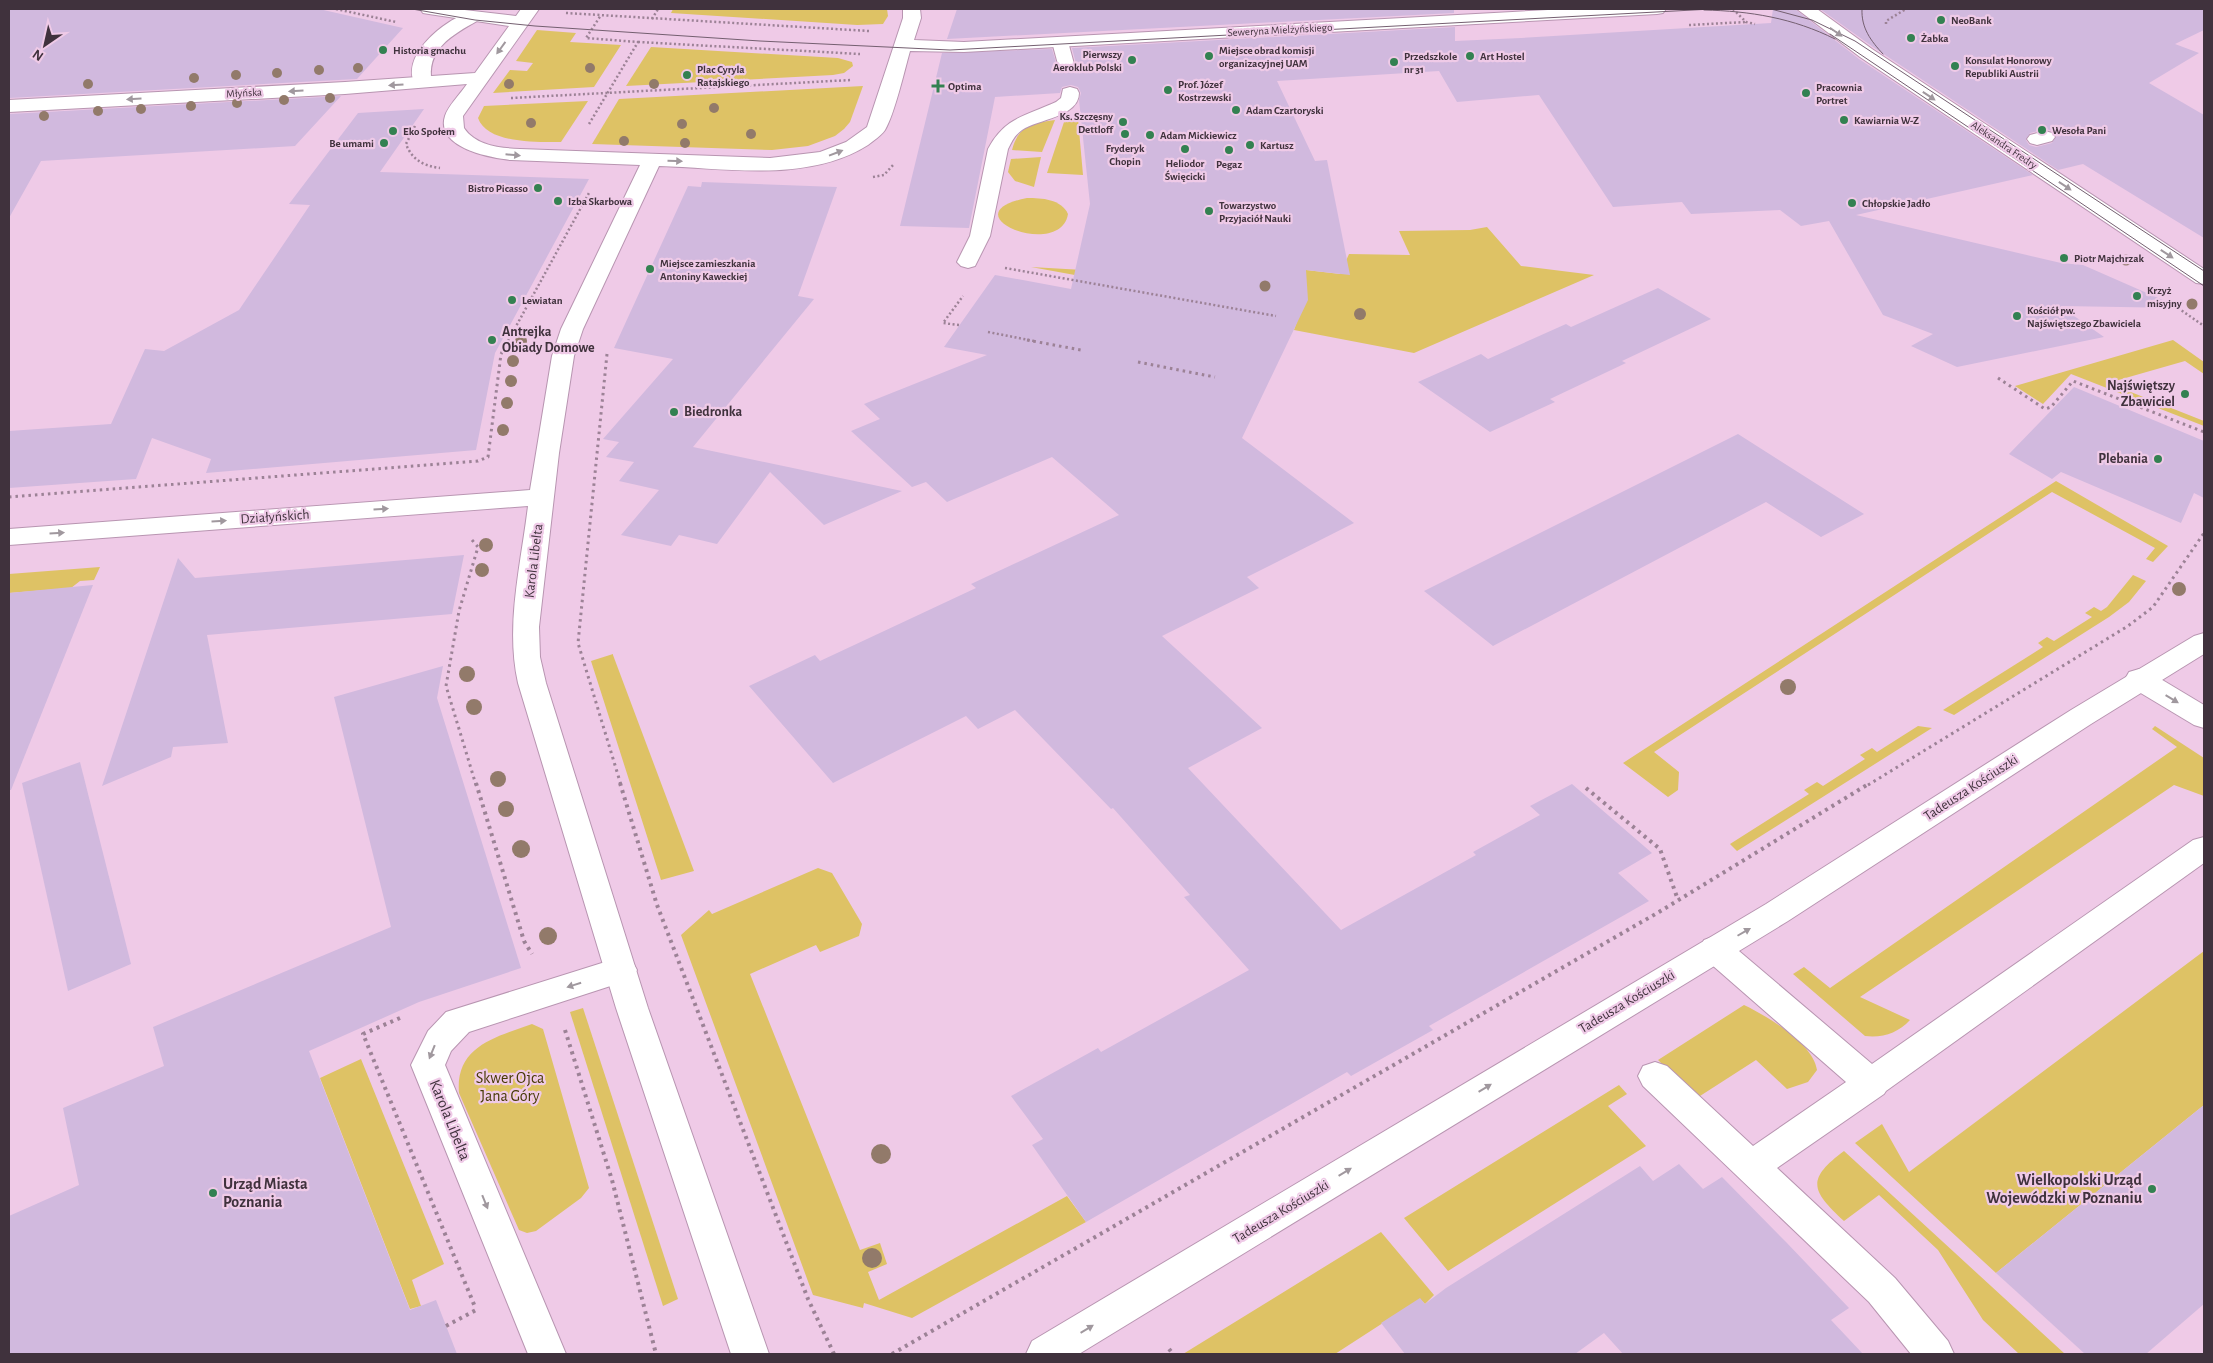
<svg xmlns="http://www.w3.org/2000/svg" width="2213" height="1363" font-family="'Alegreya Sans',sans-serif">
<style>
.green{fill:#dec265}
.building{fill:#d1b9de;fill-rule:evenodd}
.lines{fill:none;stroke-linecap:round;stroke-linejoin:round}
.service-casing{stroke:#b895b1;stroke-width:2}
.minor-casing{stroke:#b895b1;stroke-width:2}
.path-far2{stroke:#9c8296;stroke-width:2.5;stroke-dasharray:2 2.5;stroke-linecap:butt}
.path-far1{stroke:#9c8296;stroke-width:3;stroke-dasharray:2.5 4;stroke-linecap:butt}
.path{stroke:#9c8296;stroke-width:4;stroke-dasharray:3 4.5;stroke-linecap:butt}
.service{fill:#fff;fill-rule:evenodd}
.minor{fill:#fff;fill-rule:evenodd}
.tram{stroke:#745f70;stroke-width:1}
.tree{fill:#927a6a}
.oneway{fill:#a0989e}
.poi-dot{fill:#338151;stroke:#efcae7;stroke-width:2}
.labels{text-anchor:middle;dominant-baseline:central;stroke-width:4.5;stroke-linejoin:round;paint-order:stroke}
.far-poi-label{font-size:11px;font-weight:bold;fill:#40323d;stroke:#efcae7;text-anchor:start}
.far-street-label{font-size:11px;fill:#40323d;stroke:#efcae7}
.poi-label{font-size:14px;font-weight:bold;fill:#40323d;stroke:#efcae7;text-anchor:start}
.street-label{font-size:14px;fill:#40323d;stroke:#efcae7}
.near-park-label{font-size:16px;fill:#463904;stroke:#efcae7}
.near-street-label{font-size:16px;fill:#40323d;stroke:#efcae7}
.near-poi-label{font-size:16px;font-weight:bold;fill:#40323d;stroke:#efcae7;text-anchor:end}
</style>
<rect width="100%" height="100%" fill="#efcae7"/>
<g class="green">
<polygon points="673,9 887,9 888,16 883,24 857,25 671,13"/>
<polygon points="537,30 576,33 570,42 621,45 594,87 493,93 510,70 527,71 533,63 516,61"/>
<polygon points="651,47 838,58 852,62 853,66 844,73 833,75 626,86"/>
<polygon points="863,86 850,122 844,129 835,136 808,146 772,150 592,144 619,99"/>
<path d="M588,101L561,142C538,142 487,144 478,118L484,106Z"/>
<polygon points="1065,119 1078,119 1083,175 1047,173"/>
<path d="M1055,120L1042,152L1012,150C1018,126 1032,123 1055,120Z"/>
<polygon points="1041,157 1034,187 1015,181 1008,172 1011,159"/>
<path d="M1027,198C1042,198 1061,199 1068,214C1060,261 946,214 1027,198Z"/>
<polygon points="1487,227 1521,266 1594,275 1414,353 1294,330 1299,316 1031,267 1153,274 1306,270 1340,274 1349,254 1410,255 1399,231 1470,230"/>
<polygon points="2173,340 2204,362 2204,374 2185,361 2108,383 2204,421 2204,426 2071,374 2043,404 2015,386"/>
<polygon points="2056,481 2168,546 2153,562 2146,559 2155,548 2052,492 1654,752 1679,772 1678,790 1668,797 1623,763"/>
<polygon points="100,567 94,580 80,581 71,588 9,593 9,574"/>
<polygon points="2133,575 2146,581 2129,602 2109,617 1954,715 1943,710 2043,647 2038,643 2047,637 2054,641 2092,617 2085,613 2094,607 2101,611 2107,607"/>
<polygon points="613,654 613,655 694,871 661,880 591,661"/>
<polygon points="1918,726 1932,728 1737,851 1730,844 1809,794 1804,790 1817,782 1823,786 1865,759 1860,755 1872,748 1877,752"/>
<path d="M2155,726L2204,758V796L2174,785L1860,997L1910,1020C1898,1033 1883,1038 1865,1036L1793,974L1804,967L1830,988L2177,747L2152,729Z"/>
<polygon points="818,868 832,873 862,924 859,936 820,952 816,945 750,974 860,1250 880,1243 887,1264 868,1272 879,1300 1067,1196 1086,1222 912,1318 864,1303 863,1308 813,1295 681,935 709,910 712,914"/>
<polygon points="2204,951 2204,1105 1996,1273 1855,1143 1882,1124 1909,1172"/>
<path d="M1744,1005C1767,1016 1813,1043 1817,1070L1808,1082L1787,1089L1756,1060L1700,1096L1694,1095L1658,1060Z"/>
<polygon points="583,1008 678,1299 663,1306 570,1012"/>
<path d="M532,1024L543,1029L589,1188L581,1198L536,1231L527,1233L519,1230L459,1093C455,1046 496,1037 532,1024Z"/>
<polygon points="361,1059 444,1264 412,1280 421,1306 410,1309 320,1078"/>
<polygon points="1619,1085 1627,1094 1608,1106 1646,1146 1448,1271 1404,1218"/>
<path d="M1844,1151L2065,1354H2019L1983,1320L1938,1250L1879,1195L1844,1221C1812,1191 1805,1180 1844,1151Z"/>
<polygon points="1381,1232 1434,1295 1425,1304 1420,1299 1335,1354 1183,1354"/>
</g>
<g class="building">
<polygon points="9,9 319,9 403,28 357,79 9,98"/>
<polygon points="957,9 1454,9 1454,13 947,39"/>
<polygon points="1773,9 1795,9 1859,59 2033,175 1856,215 2061,263 2083,265 2181,308 2060,306 2104,337 1957,367 1911,346 1933,334 1883,315 1829,221 1801,226 1780,210 1691,214 1682,202 1613,207 1539,95 1457,102 1439,71 1277,81 1315,161 1327,160 1350,275 1306,270 1308,300 1242,438 1354,523 1247,577 1259,588 1162,636 1262,728 1188,768 1341,930 1476,855 1473,852 1540,815 1530,806 1572,784 1652,853 1618,873 1649,901 1429,1026 1433,1030 1351,1076 1347,1072 1086,1222 1032,1145 1043,1139 1011,1096 1098,1048 1101,1052 1249,970 1184,897 1190,895 1113,808 1111,809 1015,710 978,729 966,716 833,783 749,686 815,655 820,661 976,588 971,584 1119,515 1052,457 947,502 926,482 912,487 851,431 880,419 864,404 987,355 944,347 995,275 1071,289 1090,204 1079,100 1081,93 1078,87 1071,85 1062,87 1060,93 995,97 969,228 900,226 942,53 1052,49 1058,69 1071,70 1076,64 1072,48 1455,27 1455,41 1521,38 1771,23"/>
<path d="M1820,9H2204V30L2175,44L2199,53L2149,83L2204,115V238L2083,164L2058,170L1873,47ZM2046,129L2053,131L2056,136L2052,143L2036,147L2029,145L2026,140L2030,133Z"/>
<polygon points="341,96 295,146 41,161 9,218 9,114"/>
<polygon points="424,109 380,172 589,179 495,353 476,450 206,473 211,459 152,438 136,479 9,488 9,431 111,424 145,349 164,351 239,310 310,205 289,204 358,113"/>
<polygon points="702,182 837,187 798,296 814,299 693,447 902,491 824,525 770,472 717,544 679,535 671,546 621,535 659,490 619,481 634,462 606,457 619,442 603,439 673,359 614,348 688,186 701,187"/>
<polygon points="1658,288 1711,319 1622,361 1626,363 1550,399 1555,402 1490,432 1418,382 1481,354 1488,359 1566,324 1571,327"/>
<polygon points="2074,387 2204,441 2204,498 2194,493 2181,523 2061,472 2052,479 2009,454"/>
<polygon points="1738,434 1864,514 1821,537 1766,502 1493,646 1424,591"/>
<polygon points="464,555 452,614 207,635 228,743 173,747 171,757 102,786 178,558 195,578"/>
<polygon points="93,585 11,790 9,790 9,593"/>
<polygon points="443,666 437,698 521,968 419,1002 309,1051 410,1310 436,1300 457,1354 9,1354 9,1216 79,1185 63,1108 164,1066 153,1027 391,927 334,697"/>
<polygon points="80,762 131,964 68,991 22,783"/>
<polygon points="2204,1105 2204,1304 2146,1354 2085,1354 1996,1273"/>
<polygon points="1679,1164 1703,1189 1722,1177 1786,1242 1849,1308 1831,1320 1863,1354 1623,1354 1604,1333 1575,1354 1405,1354 1381,1323 1420,1298 1425,1304 1446,1288 1640,1166 1653,1181"/>
</g>
<g class="lines">
<g class="service-casing">
<g id="service">
<path d="M471,12L477,13L480,17L477,21C452,35 425,50 432,83L429,87H417C396,58 446,18 471,12Z"/>
<polygon points="1061,37 1067,38 1074,64 1071,68 1059,68 1052,42 1055,38"/>
<path d="M1070,87L1077,89L1079,93C1079,117 1038,119 1022,130C1015,135 1012,141 1008,149L990,236L975,266L968,268L961,266L957,262L970,236L988,149C1005,117 1026,116 1056,102L1061,98L1063,89Z"/>
<polygon points="2045,131 2052,133 2055,137 2052,141 2037,145 2030,143 2027,139 2030,135"/>
<polygon points="2139,669 2149,672 2204,705 2204,728 2194,725 2129,686 2125,679 2129,672"/>
<polygon points="2204,837 2204,863 1886,1091 1884,1094 1777,1168 1895,1278 1948,1341 1954,1354 1911,1354 1869,1302 1643,1086 1638,1076 1643,1066 1655,1062 1667,1066 1753,1146 1846,1082 1704,958 1699,949 1704,940 1715,936 1726,940 1872,1064 2193,840"/>
<polygon points="621,957 632,961 637,970 632,979 469,1032 451,1051 445,1065 566,1354 528,1354 411,1065 428,1031 446,1012"/>
</g>
</g>
<g class="minor-casing">
<g id="minor">
<path d="M420,9H456L516,16L521,9H539L463,116L464,128C476,146 500,148 520,149L770,158L820,152L846,142L867,127L903,18V9H920L921,18L914,40L964,42L1567,9H1666L1663,13L1657,14L964,52L910,51C904,72 895,113 885,130C881,136 873,141 868,145C808,183 726,168 659,166L583,329L574,356L559,453L539,627L540,657L546,683L648,1008L769,1354H731L616,1008L518,683C505,625 521,564 528,506L9,545V529L530,490L552,356L561,329L640,165L511,160C491,158 435,148 445,116C448,106 461,93 467,84L345,94L9,112V100L345,82L475,73L509,26L429,14L423,13Z"/>
<polygon points="1797,9 1817,9 1872,49 2204,269 2204,284 2196,283 1860,57"/>
<polygon points="2204,633 2204,654 2091,724 1788,921 1079,1354 1026,1354 1032,1341 1766,904 2071,710 2194,636"/>
</g>
</g>
<g class="path-far2">
<polyline points="336,9 396,22"/>
<polyline points="1733,9 1746,22 1755,24"/>
<polyline points="566,13 869,31"/>
<polyline points="652,19 658,9"/>
<polyline points="1886,24 1886,21 1906,9"/>
<polyline points="1689,25 1746,22"/>
<polyline points="638,42 860,54"/>
<polyline points="511,98 851,80"/>
<polyline points="589,124 638,42 586,38 601,15"/>
<path d="M415,126L406,144C412,160 424,166 440,168"/>
<polyline points="873,177 884,175 894,164"/>
<polyline points="1005,268 1276,316"/>
<polyline points="2178,308 2204,326"/>
<polyline points="959,325 943,323 963,296"/>
<polyline points="988,332 1034,341"/>
<polyline points="508,341 589,193"/>
</g>
<g class="path-far1">
<polyline points="1027,340 1081,350"/>
<polyline points="607,354 578,643 621,785"/>
<polyline points="1138,362 1215,377"/>
<polyline points="1998,378 2045,409 2051,407 2073,381 2204,432"/>
<polyline points="9,497 478,461 488,457 501,354 509,340"/>
<polyline points="472,540 478,547 459,611 446,686 476,785"/>
<polyline points="1868,785 2128,626 2153,607 2204,533"/>
</g>
<g class="path">
<polyline points="476,783 524,941 532,954"/>
<polyline points="620,783 657,905 808,1299 834,1354"/>
<polyline points="1586,788 1660,849 1678,900"/>
<polyline points="400,1018 363,1034 475,1307"/>
<polyline points="565,1030 612,1180 656,1354"/>
<polyline points="446,1326 476,1310"/>
<polyline points="1169,1349 1173,1354"/>
<polyline points="892,1354 1659,912 1870,783"/>
</g>
<use href="#service" class="service"/>
<use href="#minor" class="minor"/>
<g class="tram">
<polyline points="412,9 475,20 535,26 760,41 950,50 1712,9"/>
<polyline points="1771,9 1812,20 1855,41 2204,271"/>
<path d="M1862,9C1861,28 1871,41 1883,54"/>
<path d="M1704,10C1750,11 1793,18 1835,39"/>
<polyline points="1830,34 2204,286"/>
</g>
</g>
<g class="tree">
<circle cx="358" cy="68" r="5"/>
<circle cx="590" cy="68" r="5"/>
<circle cx="319" cy="70" r="5"/>
<circle cx="277" cy="73" r="5"/>
<circle cx="236" cy="75" r="5"/>
<circle cx="194" cy="78" r="5"/>
<circle cx="88" cy="84" r="5"/>
<circle cx="509" cy="84" r="5"/>
<circle cx="654" cy="84" r="5"/>
<circle cx="330" cy="98" r="5"/>
<circle cx="284" cy="100" r="5"/>
<circle cx="237" cy="103" r="5"/>
<circle cx="191" cy="106" r="5"/>
<circle cx="714" cy="108" r="5"/>
<circle cx="141" cy="109" r="5"/>
<circle cx="98" cy="111" r="5"/>
<circle cx="44" cy="116" r="5"/>
<circle cx="531" cy="123" r="5"/>
<circle cx="682" cy="124" r="5"/>
<circle cx="751" cy="134" r="5"/>
<circle cx="624" cy="141" r="5"/>
<circle cx="685" cy="143" r="5"/>
<circle cx="2126" cy="260" r="5.5"/>
<circle cx="1265" cy="286" r="5.5"/>
<circle cx="2192" cy="304" r="5.5"/>
<circle cx="1360" cy="314" r="6"/>
<circle cx="521" cy="341" r="6"/>
<circle cx="513" cy="361" r="6"/>
<circle cx="511" cy="381" r="6"/>
<circle cx="507" cy="403" r="6"/>
<circle cx="503" cy="430" r="6"/>
<circle cx="486" cy="545" r="7"/>
<circle cx="482" cy="570" r="7"/>
<circle cx="2179" cy="589" r="7"/>
<circle cx="467" cy="674" r="8"/>
<circle cx="1788" cy="687" r="8"/>
<circle cx="474" cy="707" r="8"/>
<circle cx="498" cy="779" r="8"/>
<circle cx="506" cy="809" r="8"/>
<circle cx="521" cy="849" r="9"/>
<circle cx="548" cy="936" r="9"/>
<circle cx="881" cy="1154" r="10"/>
<circle cx="872" cy="1258" r="10"/>
</g>
<defs><path id="oneway-solid" d="M-6-.8H1V-3.2L6.5 0L1 3.2V.8H-6Z" transform="scale(1.25)"/></defs>
<g class="oneway">
<use href="#oneway-solid" transform="translate(1836 32) rotate(35)"/>
<use href="#oneway-solid" transform="translate(501 48) rotate(126)"/>
<use href="#oneway-solid" transform="translate(396 85) rotate(176)"/>
<use href="#oneway-solid" transform="translate(296 91) rotate(177)"/>
<use href="#oneway-solid" transform="translate(1929 96) rotate(34)"/>
<use href="#oneway-solid" transform="translate(134 99) rotate(177)"/>
<use href="#oneway-solid" transform="translate(836 153) rotate(-21)"/>
<use href="#oneway-solid" transform="translate(513 155) rotate(5)"/>
<use href="#oneway-solid" transform="translate(675 161) rotate(2)"/>
<use href="#oneway-solid" transform="translate(2065 186) rotate(34)"/>
<use href="#oneway-solid" transform="translate(2167 254) rotate(33)"/>
<use href="#oneway-solid" transform="translate(381 509) rotate(-4)"/>
<use href="#oneway-solid" transform="translate(219 521) rotate(-4)"/>
<use href="#oneway-solid" transform="translate(57 533) rotate(-4)"/>
<use href="#oneway-solid" transform="translate(2172 699) rotate(31)"/>
<use href="#oneway-solid" transform="translate(1744 932) rotate(-30)"/>
<use href="#oneway-solid" transform="translate(574 985) rotate(162)"/>
<use href="#oneway-solid" transform="translate(432 1052) rotate(112)"/>
<use href="#oneway-solid" transform="translate(1485 1088) rotate(-31)"/>
<use href="#oneway-solid" transform="translate(1345 1172) rotate(-31)"/>
<use href="#oneway-solid" transform="translate(485 1202) rotate(68)"/>
<use href="#oneway-solid" transform="translate(1087 1329) rotate(-31)"/>
</g>
<g class="poi-dot">
<circle cx="1941" cy="20" r="5"/>
<circle cx="1911" cy="38" r="5"/>
<circle cx="383" cy="50" r="5"/>
<circle cx="1209" cy="56" r="5"/>
<circle cx="1470" cy="56" r="5"/>
<circle cx="1132" cy="60" r="5"/>
<circle cx="1394" cy="62" r="5"/>
<circle cx="1955" cy="66" r="5"/>
<circle cx="687" cy="75" r="5"/>
<path d="M935.5 78.5h5v5h5v5h-5v5h-5v-5h-5v-5h5z"/>
<circle cx="1168" cy="90" r="5"/>
<circle cx="1806" cy="93" r="5"/>
<circle cx="1236" cy="110" r="5"/>
<circle cx="1844" cy="120" r="5"/>
<circle cx="1123" cy="122" r="5"/>
<circle cx="2042" cy="130" r="5"/>
<circle cx="393" cy="131" r="5"/>
<circle cx="1125" cy="134" r="5"/>
<circle cx="1150" cy="135" r="5"/>
<circle cx="384" cy="143" r="5"/>
<circle cx="1250" cy="145" r="5"/>
<circle cx="1185" cy="149" r="5"/>
<circle cx="1229" cy="150" r="5"/>
<circle cx="538" cy="188" r="5"/>
<circle cx="558" cy="201" r="5"/>
<circle cx="1852" cy="203" r="5"/>
<circle cx="1209" cy="211" r="5"/>
<circle cx="2064" cy="258" r="5"/>
<circle cx="650" cy="269" r="5"/>
<circle cx="2137" cy="296" r="5"/>
<circle cx="512" cy="300" r="5"/>
<circle cx="2017" cy="316" r="5"/>
<circle cx="492" cy="340" r="5"/>
<circle cx="2185" cy="394" r="5"/>
<circle cx="674" cy="412" r="5"/>
<circle cx="2158" cy="459" r="5"/>
<circle cx="2152" cy="1189" r="5"/>
<circle cx="213" cy="1193" r="5"/>
</g>
<g class="labels">
<g class="far-poi-label">
<text x="1951" y="20">NeoBank</text>
<text x="1921" y="38">Żabka</text>
<text x="393" y="50">Historia gmachu</text>
<text x="1219" y="50">Miejsce obrad komisji<tspan x="1219" dy="13">organizacyjnej UAM</tspan></text>
<text x="1122" y="54" text-anchor="end">Pierwszy<tspan x="1122" dy="13">Aeroklub Polski</tspan></text>
<text x="1404" y="56">Przedszkole<tspan x="1404" dy="13">nr 31</tspan></text>
<text x="1480" y="56">Art Hostel</text>
<text x="1965" y="60">Konsulat Honorowy<tspan x="1965" dy="13">Republiki Austrii</tspan></text>
<text x="697" y="69">Plac Cyryla<tspan x="697" dy="13">Ratajskiego</tspan></text>
<text x="1178" y="84">Prof. Józef<tspan x="1178" dy="13">Kostrzewski</tspan></text>
<text x="948" y="86">Optima</text>
<text x="1816" y="87">Pracownia<tspan x="1816" dy="13">Portret</tspan></text>
<text x="1246" y="110">Adam Czartoryski</text>
<text x="1113" y="116" text-anchor="end">Ks. Szczęsny<tspan x="1113" dy="13">Dettloff</tspan></text>
<text x="1854" y="120">Kawiarnia W-Z</text>
<text x="2052" y="130">Wesoła Pani</text>
<text x="403" y="131">Eko Społem</text>
<text x="1160" y="135">Adam Mickiewicz</text>
<text x="374" y="143" text-anchor="end">Be umami</text>
<text x="1260" y="145">Kartusz</text>
<text x="1125" y="148" text-anchor="middle">Fryderyk<tspan x="1125" dy="13">Chopin</tspan></text>
<text x="1185" y="163" text-anchor="middle">Heliodor<tspan x="1185" dy="13">Święcicki</tspan></text>
<text x="1229" y="164" text-anchor="middle">Pegaz</text>
<text x="528" y="188" text-anchor="end">Bistro Picasso</text>
<text x="568" y="201">Izba Skarbowa</text>
<text x="1862" y="203">Chłopskie Jadło</text>
<text x="1219" y="205">Towarzystwo<tspan x="1219" dy="13">Przyjaciół Nauki</tspan></text>
<text x="2074" y="258">Piotr Majchrzak</text>
<text x="660" y="263">Miejsce zamieszkania<tspan x="660" dy="13">Antoniny Kaweckiej</tspan></text>
<text x="2147" y="290">Krzyż<tspan x="2147" dy="13">misyjny</tspan></text>
<text x="522" y="300">Lewiatan</text>
<text x="2027" y="310">Kościół pw.<tspan x="2027" dy="13">Najświętszego Zbawiciela</tspan></text>
</g>
<g class="far-street-label">
<text transform="translate(1280 30) rotate(-3)">Seweryna Mielżyńskiego</text>
<text transform="translate(244 93) rotate(-3)">Młyńska</text>
<text transform="translate(2004 145) rotate(34)">Aleksandra Fredry</text>
</g>
<g class="poi-label">
<text x="502" y="332">Antrejka<tspan x="502" dy="16">Obiady Domowe</tspan></text>
<text x="2175" y="386" text-anchor="end">Najświętszy<tspan x="2175" dy="16">Zbawiciel</tspan></text>
<text x="684" y="412">Biedronka</text>
<text x="2148" y="459" text-anchor="end">Plebania</text>
</g>
<g class="street-label">
<text transform="translate(275 517) rotate(-4)">Działyńskich</text>
<text transform="translate(534 561) rotate(-83)">Karola Libelta</text>
<text transform="translate(1971 788) rotate(-33)">Tadeusza Kościuszki</text>
<text transform="translate(1627 1002) rotate(-31)">Tadeusza Kościuszki</text>
<text transform="translate(1281 1212) rotate(-31)">Tadeusza Kościuszki</text>
</g>
<g class="near-park-label">
<text x="510" y="1078">Skwer Ojca<tspan x="510" dy="18">Jana Góry</tspan></text>
</g>
<g class="near-street-label">
<text transform="translate(450 1120) rotate(68)">Karola Libelta</text>
</g>
<g class="near-poi-label">
<text x="2142" y="1180">Wielkopolski Urząd<tspan x="2142" dy="18">Wojewódzki w Poznaniu</tspan></text>
<text x="223" y="1184" text-anchor="start">Urząd Miasta<tspan x="223" dy="18">Poznania</tspan></text>
</g>
</g>
<rect width="2213" height="1363" fill="none" stroke="#40323d" stroke-width="20"/>
<g transform="translate(45 45) rotate(214)" stroke="#efcae7" stroke-width="4" paint-order="stroke">
<path d="M0-4L9 19L0 12L-9 19Z" fill="#40323d"/>
<text y="-8" font-size="14" font-weight="bold" text-anchor="middle" fill="#40323d">N</text>
</g>
</svg>
